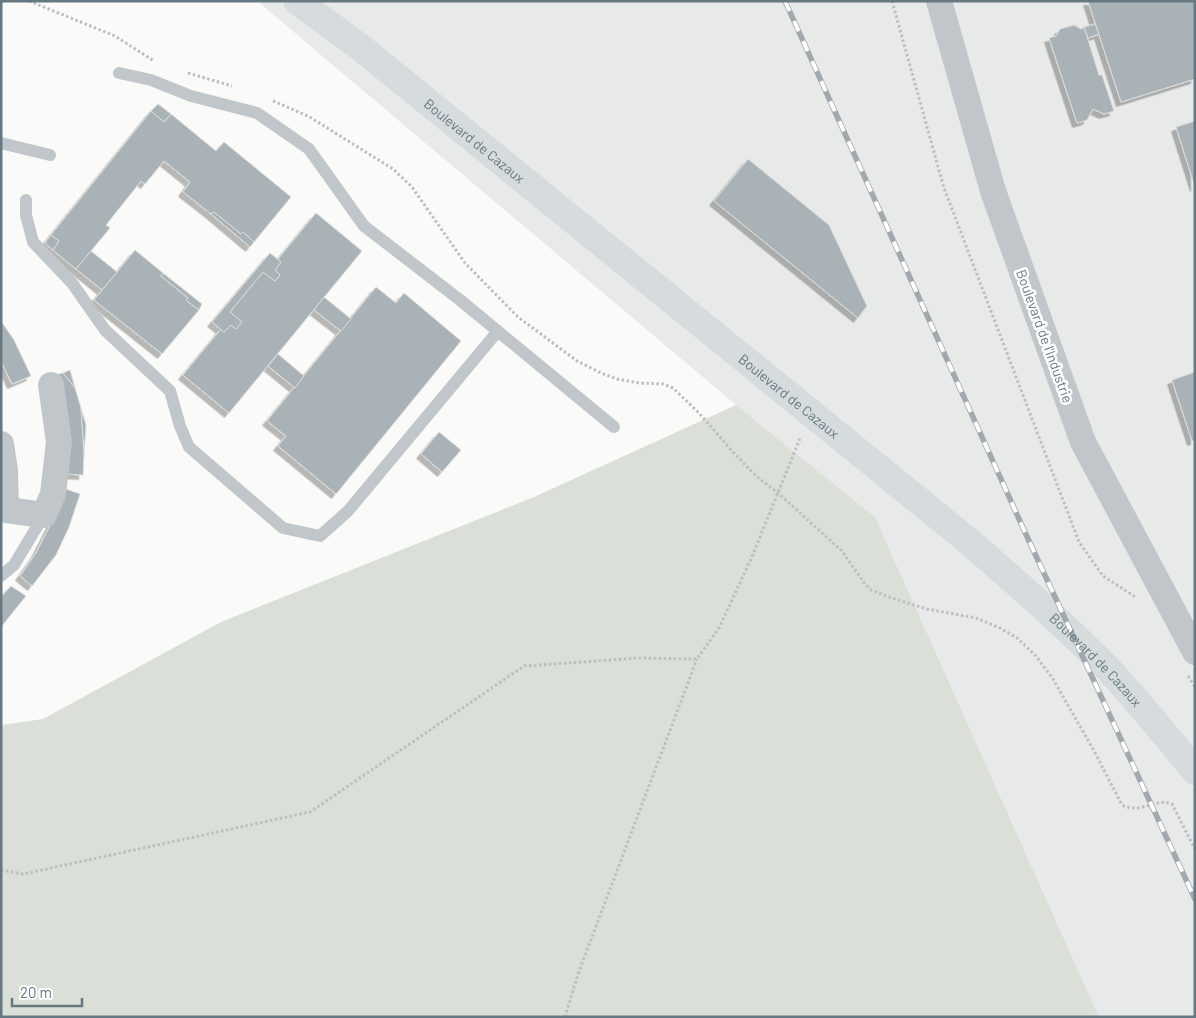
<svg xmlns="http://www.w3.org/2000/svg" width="1196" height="1018" font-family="Barlow,sans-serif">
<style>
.built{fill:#e8eae9}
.green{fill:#dadfd7}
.building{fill:#a8b2b7;stroke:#dcdcda;filter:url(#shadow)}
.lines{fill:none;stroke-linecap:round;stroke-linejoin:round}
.path{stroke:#bcbfc2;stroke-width:3;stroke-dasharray:2.5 2.5;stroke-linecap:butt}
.lane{stroke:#c1c6ca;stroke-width:12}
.street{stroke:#c1c6ca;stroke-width:26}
.secondary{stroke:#d6dcde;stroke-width:28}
.rail-casing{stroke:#a1a9ae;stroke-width:5.5}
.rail{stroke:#fff;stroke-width:4;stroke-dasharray:11;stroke-linecap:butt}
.labels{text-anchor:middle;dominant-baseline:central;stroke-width:5;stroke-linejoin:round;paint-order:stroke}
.street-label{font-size:14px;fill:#667882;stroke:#fff}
</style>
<defs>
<filter id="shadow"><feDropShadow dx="-4.5" dy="4.5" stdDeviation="0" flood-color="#0004"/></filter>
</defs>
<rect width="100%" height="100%" fill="#fafaf8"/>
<polygon class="built" points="257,1 1195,1 1195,1017 1099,1017 875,517 736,405"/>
<polygon class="green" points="736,405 875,517 1099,1017 1,1017 1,725 43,719 221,622 534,497"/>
<g class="building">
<polygon points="1088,1 1195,1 1195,79 1121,102"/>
<polygon points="1095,24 1099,34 1088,38 1084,27"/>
<polygon points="1074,25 1081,29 1084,27 1099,75 1102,75 1114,111 1104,114 1093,109 1087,120 1077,123 1049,38 1056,36 1060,29"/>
<polygon points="158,104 171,114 164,122 151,111"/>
<polygon points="151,111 164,122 171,114 216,151 224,142 291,197 254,242 243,232 241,234 214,212 211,214 183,192 190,182 164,161 145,184 141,181 106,225 110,228 76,269 53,250 59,241 51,235"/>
<polygon points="1195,121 1195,187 1176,127"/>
<polygon points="748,159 829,225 867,306 858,318 714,201"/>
<polygon points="214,212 241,234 243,232 254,242 250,247 211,214"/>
<polygon points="316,213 362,251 229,413 183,375 221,329 224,332 231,325 236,329 242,322 230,312 263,272 275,281 280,275 275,270 281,262 278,259"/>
<polygon points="51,235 59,241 53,250 45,243"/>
<polygon points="135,250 163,273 161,276 188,298 186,300 199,310 162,354 94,300"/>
<polygon points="91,251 117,272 102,290 76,269"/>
<polygon points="270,253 281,262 275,270 280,275 275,281 263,272 230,312 242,322 236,329 231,325 224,332 212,322"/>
<polygon points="163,273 202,304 199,310 186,300 188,298 161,276"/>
<polygon points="376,287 396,303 404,293 461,341 336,494 278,446 286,436 267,421"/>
<polygon points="324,297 351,319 341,331 314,310"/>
<polygon points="1,321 14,340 31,376 12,384 1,361"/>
<polygon points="278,354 304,376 295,388 268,366"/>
<polygon points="70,370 75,388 63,373"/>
<polygon points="1195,372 1195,440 1192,441 1172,380"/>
<polygon points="63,373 75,388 81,408 84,453 83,475 66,474 52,376"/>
<polygon points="81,408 86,425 84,453"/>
<polygon points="439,432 461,450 442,472 421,454"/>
<polygon points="63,488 80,494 69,527 56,555 32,586 20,576 36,553 52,522"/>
<polygon points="11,586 26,596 1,627 1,597"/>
</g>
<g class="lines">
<g class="path">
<polyline points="29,1 115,36 154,61"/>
<polyline points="892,1 944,188 1079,542 1103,576 1137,598"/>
<polyline points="188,73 232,86"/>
<path d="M273,101L308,116L393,169L412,187L465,263L518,317L577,361L601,373L617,379L639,383L663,384L673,388L699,413L732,451L756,476L778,493L842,551L865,584L871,590L892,598L927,609L976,618L1000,628L1017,638L1036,656L1053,679L1093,749L1122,805C1141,815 1156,797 1172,804L1195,849"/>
<polyline points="1188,676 1195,687"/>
<polyline points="1,870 23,874 310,812 524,666 639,658 697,659 719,628 751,559 801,436"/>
<polyline points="565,1017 578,974 697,659"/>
</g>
<g class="lane">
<polyline points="119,73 151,80 191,96 257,113 309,149 364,226 460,300 614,427"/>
<polyline points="1,143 50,155"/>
<polyline points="26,200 26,215 33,242 72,283 105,330 170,391 180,426 189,447 283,528 320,536 348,511 498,331"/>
<polyline points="1,576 14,565 44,515"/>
</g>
<g class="street">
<polyline points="939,1 993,191 1083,442 1195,652"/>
<polyline points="1,444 5,471 6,510 44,515 53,494 59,442 51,385"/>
</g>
<path class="secondary" id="s1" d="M297,1L360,47L966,539C1015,581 1064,624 1109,670C1139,702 1167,737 1195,771"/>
<g class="rail-casing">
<polyline id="rail" points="785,1 1024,530 1195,899"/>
</g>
<use href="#rail" class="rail"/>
</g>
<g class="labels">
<g class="street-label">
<text stroke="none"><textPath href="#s1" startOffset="226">Boulevard de Cazaux</textPath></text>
<text transform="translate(1045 336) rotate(70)">Boulevard de l'Industrie</text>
<text stroke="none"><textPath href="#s1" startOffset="631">Boulevard de Cazaux</textPath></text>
<text stroke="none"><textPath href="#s1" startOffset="1036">Boulevard de Cazaux</textPath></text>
</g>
</g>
<rect width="1196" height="1018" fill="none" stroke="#667882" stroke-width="5"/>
<path d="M12 998v8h70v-8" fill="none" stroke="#667882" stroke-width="2.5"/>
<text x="20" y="998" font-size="15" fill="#667882" stroke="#ffffff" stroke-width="4" paint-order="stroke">20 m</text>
</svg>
